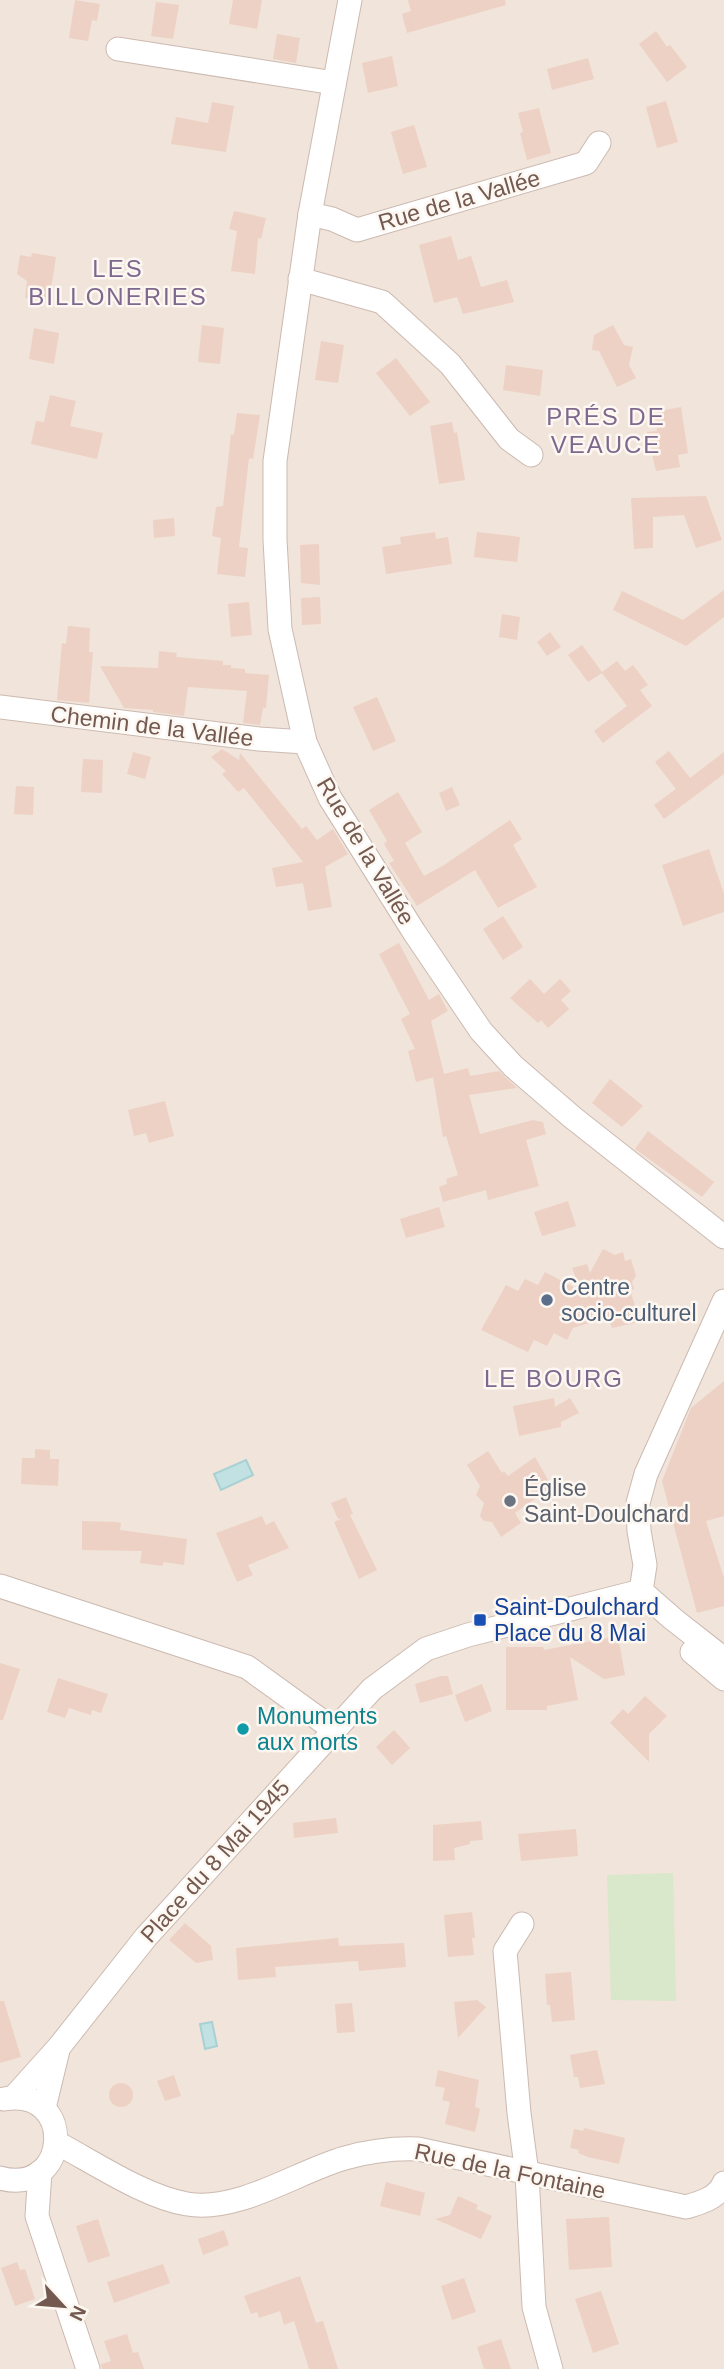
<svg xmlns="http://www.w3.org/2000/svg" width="724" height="2369" font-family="Arial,sans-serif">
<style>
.residential{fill:#f1e4da}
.green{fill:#d9e7ca}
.water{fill:#c1e1e2;stroke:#a8d1d3;stroke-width:2}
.building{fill:#edd1c5}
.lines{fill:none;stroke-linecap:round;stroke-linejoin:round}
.minor-casing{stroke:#ccbab1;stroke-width:25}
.minor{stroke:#fff;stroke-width:23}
.service-dot{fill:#5c6f8a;stroke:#fdf7f1;stroke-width:2.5}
.worship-dot{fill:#6b7280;stroke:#fdf7f1;stroke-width:2.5}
.transit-dot{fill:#1a4fb4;stroke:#fdf7f1;stroke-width:2.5}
.culture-dot{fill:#0f9aa8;stroke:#fdf7f1;stroke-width:2.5}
.labels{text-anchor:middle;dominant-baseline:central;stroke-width:5;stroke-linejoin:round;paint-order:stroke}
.street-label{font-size:23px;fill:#735950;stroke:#fdf7f1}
.service-label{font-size:23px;fill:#4e5e75;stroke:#fdf7f1;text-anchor:start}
.worship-label{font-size:23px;fill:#5b616d;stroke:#fdf7f1;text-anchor:start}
.transit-label{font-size:23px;fill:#164399;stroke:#fdf7f1;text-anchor:start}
.culture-label{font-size:23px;fill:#0d838f;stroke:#fdf7f1;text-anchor:start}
.neighbourhood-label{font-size:24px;letter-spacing:2px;fill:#7e688e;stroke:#fdf7f1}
</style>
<rect width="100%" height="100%" fill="#faf3eb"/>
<rect class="residential" x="0" y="0" width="724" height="2369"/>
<polygon class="green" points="673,1873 676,2001 611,2000 607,1875"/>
<g class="water">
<polygon points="246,1460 253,1475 221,1490 214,1474"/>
<polygon points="212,2022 217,2046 205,2049 200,2024"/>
</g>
<g class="building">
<polygon points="75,0 100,4 97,21 92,20 88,41 69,38"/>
<polygon points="233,0 262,0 257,29 229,24"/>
<polygon points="408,0 505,0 506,5 407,33 402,14 411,11"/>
<polygon points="156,2 179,5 173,39 151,36"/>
<polygon points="656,31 667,47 670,45 687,67 667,82 639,44"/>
<polygon points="277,34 300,38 296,63 273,59"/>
<polygon points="392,56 398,86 368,93 362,63"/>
<polygon points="588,58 594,79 552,90 547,69"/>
<polygon points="666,101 678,142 657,148 646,107"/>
<polygon points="212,102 234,106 226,152 171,144 176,117 208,123"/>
<polygon points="539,108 551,153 527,160 520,133 523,132 518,113"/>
<polygon points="414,125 427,167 403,174 391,132"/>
<polygon points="234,211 266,218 261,239 258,238 255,274 231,271 237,231 229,229"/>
<polygon points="451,236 458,260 471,256 481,287 507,280 514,302 463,314 457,297 434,303 419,245"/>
<polygon points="32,253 56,257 49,302 25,298 27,281 17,274 20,255 31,257"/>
<polygon points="202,325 224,328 220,364 198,362"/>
<polygon points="613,325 624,345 633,347 629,365 636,378 617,387 599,351 592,350 594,335"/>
<polygon points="34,328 59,333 54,364 29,359"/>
<polygon points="321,341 344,345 338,383 315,380"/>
<polygon points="396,358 430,402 410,416 376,373"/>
<polygon points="506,365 543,370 540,396 503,390"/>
<polygon points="50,395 76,401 70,426 103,433 97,459 31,444 36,421 44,422"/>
<polygon points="681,407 688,453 678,455 680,467 656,471 647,432 657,431 654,412"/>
<polygon points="237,413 260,415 253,459 249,458 239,547 248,548 245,577 217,574 221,538 212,536 216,507 223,506 231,434 234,435"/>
<polygon points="452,422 454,433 457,432 465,480 439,484 430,426"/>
<polygon points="706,496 722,540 696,548 684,515 653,517 653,548 634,549 631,498"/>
<polygon points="174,518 175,536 154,538 153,520"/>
<polygon points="435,532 436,539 448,537 452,564 386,574 382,547 401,544 400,537"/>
<polygon points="477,532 520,537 517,562 474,557"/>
<polygon points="319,544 320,585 301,583 300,545"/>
<polygon points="724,590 724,617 686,646 613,610 622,591 683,620"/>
<polygon points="320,597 321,624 302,625 301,598"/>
<polygon points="249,602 252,635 231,637 228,604"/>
<polygon points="502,614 520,617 517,640 499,637"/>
<polygon points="68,626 90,628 89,652 93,652 89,703 57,700 62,643 66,644"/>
<polygon points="550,632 561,647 547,656 537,642"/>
<polygon points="582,645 602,672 617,661 625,671 633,665 648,685 640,690 652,706 603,743 594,731 627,706 602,673 588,682 568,655"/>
<polygon points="159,651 177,653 176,657 223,661 223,665 231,665 231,668 245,669 245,673 269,675 266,708 263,708 260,725 243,723 247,691 188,687 184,716 153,712 153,710 124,708 100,666 158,668"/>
<polygon points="377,697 396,741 373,751 353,707"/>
<polygon points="222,749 239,760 240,753 302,829 306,826 317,840 333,829 348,854 325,867 332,907 308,911 303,883 276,887 272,868 303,862 244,788 238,792 222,774 226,771 211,757"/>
<polygon points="669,751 690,778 724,752 724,774 664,819 654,805 676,789 655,762"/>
<polygon points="133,752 151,757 145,779 127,774"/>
<polygon points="83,759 103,760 102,793 81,792"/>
<polygon points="16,786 34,787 33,815 14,814"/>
<polygon points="452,787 460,805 446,811 439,793"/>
<polygon points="398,792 422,832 405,843 424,876 444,865 510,820 522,839 513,845 537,887 498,908 475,870 417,906 389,863 394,861 384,844 387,841 369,810"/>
<polygon points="709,849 724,894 724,912 683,926 662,865"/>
<polygon points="503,916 523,947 503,960 483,929"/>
<polygon points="399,943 429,1000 439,994 448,1011 431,1021 444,1074 468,1068 470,1076 499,1071 517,1088 469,1095 480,1134 533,1120 543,1122 546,1134 526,1140 539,1186 488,1200 486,1190 443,1202 439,1187 447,1184 446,1179 458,1175 446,1136 443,1137 433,1077 435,1077 416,1082 408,1051 415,1049 401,1019 410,1014 379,954"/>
<polygon points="530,979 544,994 560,979 571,991 561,1000 569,1009 548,1028 541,1020 538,1023 510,998"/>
<polygon points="610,1079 643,1106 622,1127 592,1103"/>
<polygon points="165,1101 174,1136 149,1143 146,1133 134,1136 128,1110"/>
<polygon points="648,1131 714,1182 702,1197 635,1149"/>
<polygon points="568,1201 576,1226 542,1236 534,1212"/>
<polygon points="439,1207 445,1227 406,1238 400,1219"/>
<polygon points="603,1249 615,1255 623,1252 625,1261 631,1259 636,1276 632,1282 634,1289 630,1290 639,1319 635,1320 635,1323 612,1328 608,1317 573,1328 567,1340 554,1333 547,1346 534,1340 528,1352 481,1330 506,1285 518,1291 525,1279 538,1285 545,1272 581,1291 572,1268 587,1264 590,1273"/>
<polygon points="724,1381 724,1516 706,1521 724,1578 724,1606 697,1613 662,1481 691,1408"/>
<polygon points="554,1398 555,1407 570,1398 579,1413 561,1422 561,1427 519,1436 513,1406"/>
<polygon points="35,1449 50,1450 50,1459 59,1459 58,1486 21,1484 22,1458 35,1458"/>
<polygon points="488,1451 502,1473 504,1471 508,1476 535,1457 552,1487 515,1513 521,1523 501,1537 492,1522 484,1521 480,1516 484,1503 476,1495 480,1486 467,1465"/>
<polygon points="346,1497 353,1514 350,1515 377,1570 359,1579 334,1522 343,1518 338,1519 331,1503"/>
<polygon points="262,1516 266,1525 274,1521 289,1548 248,1565 253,1575 237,1582 216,1533"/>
<polygon points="82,1521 116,1522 121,1523 120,1530 187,1539 184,1565 163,1562 163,1566 140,1563 142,1551 82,1550"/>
<polygon points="618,1636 625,1675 604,1679 570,1657 578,1700 547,1706 547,1710 506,1710 506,1647 543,1647 544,1650"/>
<polygon points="0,1663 20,1669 3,1720 0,1720"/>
<polygon points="441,1676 448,1676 453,1694 420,1703 415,1684"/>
<polygon points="58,1678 108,1694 101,1713 92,1710 91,1715 69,1708 65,1718 47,1712"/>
<polygon points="482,1684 492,1711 465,1722 455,1695"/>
<polygon points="645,1696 667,1716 649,1734 649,1762 610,1723 623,1709 628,1714"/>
<polygon points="394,1730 410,1748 392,1765 376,1747"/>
<polygon points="336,1818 338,1833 294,1838 293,1823"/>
<polygon points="481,1821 483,1840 470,1841 470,1844 454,1848 455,1860 433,1861 433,1825"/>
<polygon points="576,1829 578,1856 521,1861 518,1834"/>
<polygon points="472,1912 475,1938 472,1938 474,1955 448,1957 444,1915"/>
<polygon points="185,1923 211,1946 213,1960 196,1963 169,1940"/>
<polygon points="338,1938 339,1946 404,1943 406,1967 359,1971 358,1961 275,1967 276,1977 238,1980 236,1948"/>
<polygon points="571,1972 575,2020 552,2022 550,2005 547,2005 545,1974"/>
<polygon points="477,2000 486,2007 458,2038 454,2002"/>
<polygon points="0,2001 4,2001 21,2057 0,2063"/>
<polygon points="352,2003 355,2032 337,2033 335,2004"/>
<polygon points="597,2050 605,2084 580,2088 578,2077 574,2077 570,2055"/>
<polygon points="438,2070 479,2080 475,2107 480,2109 475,2132 445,2124 450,2102 442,2100 445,2088 435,2086"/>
<polygon points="174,2075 181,2096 165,2101 157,2081"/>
<circle cx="121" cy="2095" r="12"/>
<polygon points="584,2128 625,2138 619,2164 588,2157 578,2153 579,2150 570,2148 574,2129 583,2131"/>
<polygon points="386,2182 425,2193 420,2216 380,2206"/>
<polygon points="458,2196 478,2205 476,2209 492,2216 481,2239 435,2219 450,2215"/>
<polygon points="609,2217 612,2267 569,2270 566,2219"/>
<polygon points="98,2219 110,2256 88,2263 76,2226"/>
<polygon points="224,2230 229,2245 203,2255 198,2239"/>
<polygon points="17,2262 20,2270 25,2269 35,2299 15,2306 1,2268"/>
<polygon points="163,2264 170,2283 114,2303 107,2282"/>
<polygon points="300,2276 316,2323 323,2321 338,2369 309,2369 294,2321 284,2325 280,2311 259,2318 257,2312 251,2314 244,2296"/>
<polygon points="464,2278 476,2312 452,2320 441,2286"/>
<polygon points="601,2291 619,2344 593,2353 575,2299"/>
<polygon points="127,2334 133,2353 138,2352 144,2369 102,2369 101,2364 111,2361 104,2341"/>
<polygon points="501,2339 511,2369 484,2369 477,2347"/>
</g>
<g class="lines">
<g class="minor-casing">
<g id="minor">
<polyline points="350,0 310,214 275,461 275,540 280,629 305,742 330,798 414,932 481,1031 513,1066 572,1117 724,1237"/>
<polyline points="118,49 334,83"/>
<polyline points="310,214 332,219 357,230 586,163 599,143"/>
<polyline points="300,279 382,302 450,364 509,439 531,455"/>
<polyline points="0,707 259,739 305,742"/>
<polyline points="0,1586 247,1667 333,1729"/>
<polyline points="641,1591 645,1565 639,1531 638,1503 646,1474 724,1301"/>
<polyline points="641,1591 673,1619 724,1659"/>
<polyline points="692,1652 724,1679"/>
<polyline points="522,1924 505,1951 519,2113 527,2174 534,2307 551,2369"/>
<polyline points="14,2097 59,2047 146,1937 372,1689 426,1649 468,1635 641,1591"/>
<polyline points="44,2108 58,2050"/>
<path d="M57,2143C95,2163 145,2197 187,2204C238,2213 296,2172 345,2158C370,2151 392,2148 418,2149L686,2207C700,2203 718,2198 724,2183"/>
<polyline points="40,2172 37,2216 88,2369"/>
<path d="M0,2178C71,2197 76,2086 4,2099"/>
</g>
</g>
<use href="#minor" class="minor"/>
</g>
<circle class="service-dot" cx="547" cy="1300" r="7"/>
<circle class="worship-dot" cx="510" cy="1501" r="7"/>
<rect class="transit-dot" x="473" y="1613" width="14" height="14" rx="3.5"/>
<circle class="culture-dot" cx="243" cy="1729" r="7"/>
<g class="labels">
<g class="street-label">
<text transform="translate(459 200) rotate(-16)">Rue de la Vallée</text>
<text transform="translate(152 726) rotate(7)">Chemin de la Vallée</text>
<text transform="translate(366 851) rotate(59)">Rue de la Vallée</text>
<text transform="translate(215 1861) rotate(-48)">Place du 8 Mai 1945</text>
<text transform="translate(510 2171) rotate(12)">Rue de la Fontaine</text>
</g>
<g class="service-label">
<text x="561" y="1287">Centre<tspan x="561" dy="26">socio-culturel</tspan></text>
</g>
<g class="worship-label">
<text x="524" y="1488">Église<tspan x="524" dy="26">Saint-Doulchard</tspan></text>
</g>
<g class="transit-label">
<text x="494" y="1607">Saint-Doulchard<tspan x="494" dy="26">Place du 8 Mai</tspan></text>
</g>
<g class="culture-label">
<text x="257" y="1716">Monuments<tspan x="257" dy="26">aux morts</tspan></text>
</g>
<g class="neighbourhood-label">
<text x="118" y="268">LES<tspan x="118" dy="28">BILLONERIES</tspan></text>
<text x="606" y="416">PRÉS DE<tspan x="606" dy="28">VEAUCE</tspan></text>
<text x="554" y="1378">LE BOURG</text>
</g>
</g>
<g transform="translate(63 2306) rotate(116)" stroke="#fdf7f1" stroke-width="5" paint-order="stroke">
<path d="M0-5L12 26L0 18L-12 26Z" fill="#735950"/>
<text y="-10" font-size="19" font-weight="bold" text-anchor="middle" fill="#735950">N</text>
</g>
</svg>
